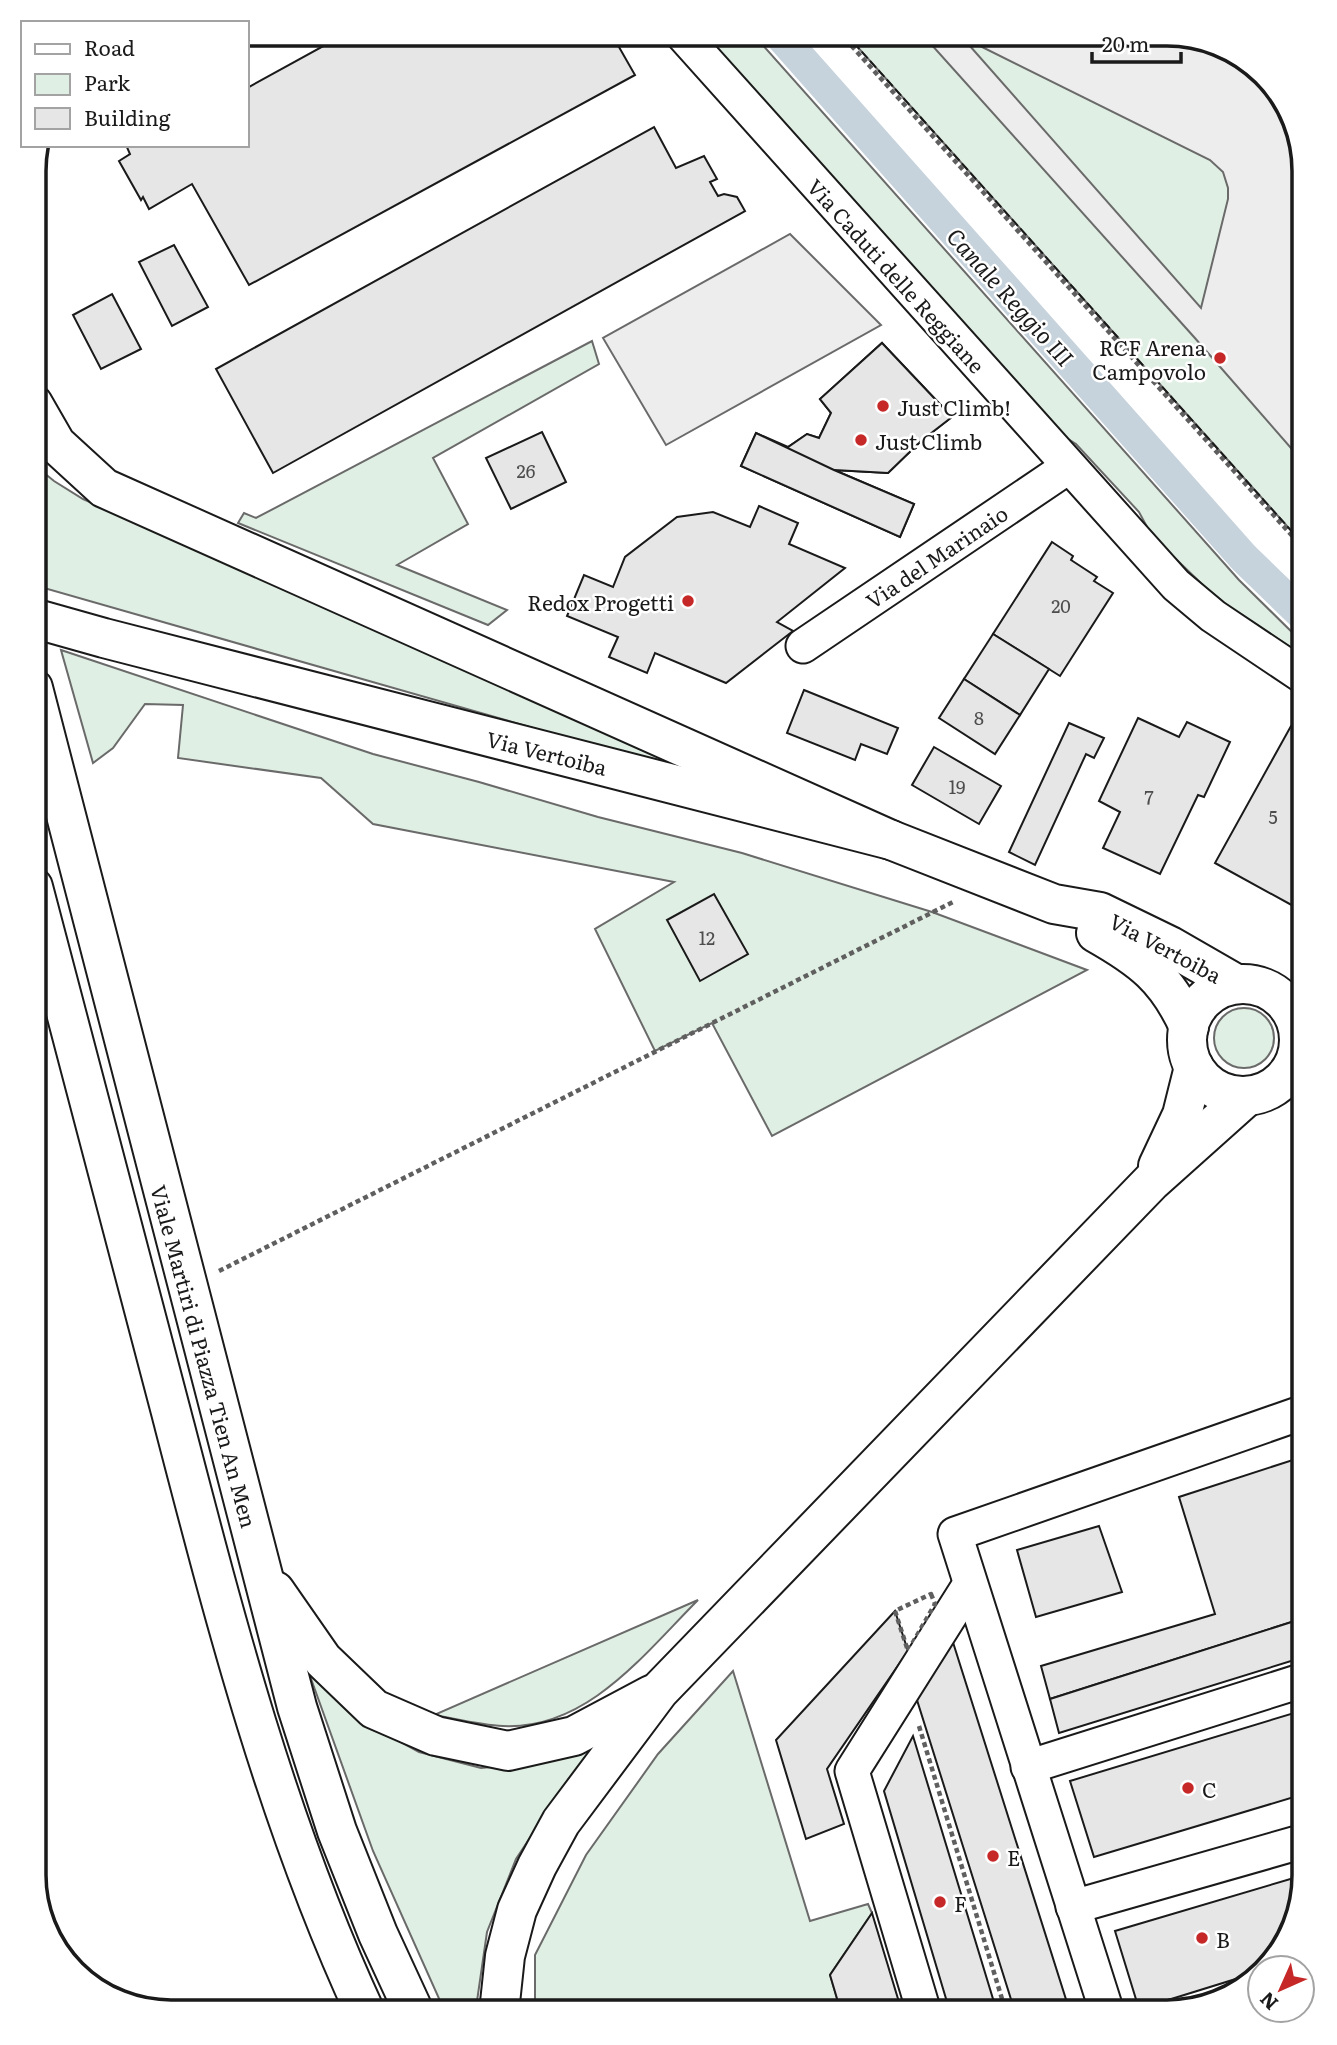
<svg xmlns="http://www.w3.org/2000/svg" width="1337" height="2045" font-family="Literata,serif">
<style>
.green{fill:#e0efe3;stroke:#6a6a6a;stroke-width:2}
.parking{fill:#ededed;stroke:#6a6a6a;stroke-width:2;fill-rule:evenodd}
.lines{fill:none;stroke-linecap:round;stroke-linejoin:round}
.canal{stroke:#c6d2dc;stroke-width:32}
.building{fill:#e6e6e6;stroke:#1a1a1a;stroke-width:2}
.minor-casing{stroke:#1a1a1a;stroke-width:37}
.major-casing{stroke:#1a1a1a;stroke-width:42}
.highway-casing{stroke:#1a1a1a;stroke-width:42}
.path{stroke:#5f5f5f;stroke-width:4.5;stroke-dasharray:5 3.5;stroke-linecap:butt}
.minor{stroke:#fff;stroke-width:33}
.major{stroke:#fff;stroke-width:38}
.highway{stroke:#fff;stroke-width:38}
.fence{stroke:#1a1a1a;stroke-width:2;stroke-dasharray:9 3.5;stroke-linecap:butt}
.poi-dot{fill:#c62828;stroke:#fff;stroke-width:2.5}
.labels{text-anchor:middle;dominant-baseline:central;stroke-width:5;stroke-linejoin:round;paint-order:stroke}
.number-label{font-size:18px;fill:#4d4d4d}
.street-label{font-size:21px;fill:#1a1a1a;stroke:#fff}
.poi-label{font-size:21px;fill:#1a1a1a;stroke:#fff;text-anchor:start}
.water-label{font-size:23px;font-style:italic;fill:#1a1a1a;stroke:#fff}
.rim{fill:none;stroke:#1a1a1a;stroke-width:3.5}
</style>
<rect width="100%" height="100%" fill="#fff"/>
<g class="green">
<polygon points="681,33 752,33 1239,580 1304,644 1304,656 1228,606 1206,588 1152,536 1139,512 1076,444 1057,432"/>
<polygon points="845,33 1175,34 1236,52 1286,102 1304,170 1304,545"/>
<polygon points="592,341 599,364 433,458 468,524 397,565 507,610 488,625 238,523 244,513 256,518"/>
<polygon points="33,464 54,481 83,499 743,788 44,588 33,548"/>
<polygon points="61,650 373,754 479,782 598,817 742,853 932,912 1087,970 772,1136 712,1023 655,1051 595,929 674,882 373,824 321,778 178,758 183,705 145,704 113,748 93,763"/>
<circle cx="1244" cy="1038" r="30"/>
<path d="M698,1600C644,1654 587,1730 503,1726C480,1725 457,1719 434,1715Z"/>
<polygon points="305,1662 357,1718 419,1752 481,1768 543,1762 598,1743 557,1797 516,1859 487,1932 477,2001 478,2012 445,2012 373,1851"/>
<polygon points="733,1671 810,1921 868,1904 872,1913 830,1975 841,2012 535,2012 535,1955 586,1855 658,1754"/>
</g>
<g class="parking">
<path d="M921,33L1175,34L1236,52L1286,102L1304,170V463L1194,337ZM962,37L1210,160L1223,172L1228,188V199L1201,308Z"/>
<polygon points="790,234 881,325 666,445 603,338"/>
</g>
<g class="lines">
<polyline class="canal" points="778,33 1244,558 1304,616"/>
</g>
<g class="building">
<polygon points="347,33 611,33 635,75 249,285 192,184 149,209 143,197 141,200 119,161 130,154 126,145 247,145 247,88"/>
<polygon points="654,127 676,168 704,156 717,179 710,182 718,196 724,194 737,197 745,211 273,473 216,369"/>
<polygon points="174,245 208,307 172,326 139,262"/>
<polygon points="112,294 141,349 101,369 73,315"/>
<polygon points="882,343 952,417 921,441 888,473 834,470 788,447 807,434 819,438 831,413 820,399"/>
<polygon points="882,343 952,417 921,441 888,473 834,470 914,504 900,537 741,466 756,433 788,447 807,434 819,438 831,413 820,399"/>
<polygon points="542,432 566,482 511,509 486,458"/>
<polygon points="756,433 834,470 914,504 900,537 741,466"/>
<polygon points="759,506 798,523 789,544 845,568 777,622 793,631 726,683 655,653 647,673 609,657 618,637 567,616 584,575 613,587 625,557 677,517 713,512 750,527"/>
<polygon points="1052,542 1073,556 1071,560 1097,577 1094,581 1113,593 1060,676 993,634"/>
<polygon points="993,634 1049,669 1020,715 964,679"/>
<polygon points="964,679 1020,715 995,754 939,718"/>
<polygon points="804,690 898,728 887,754 861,744 855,760 787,733"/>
<polygon points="1138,718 1179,737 1187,722 1230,742 1204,797 1198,795 1160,874 1103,848 1120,812 1099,801"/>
<polygon points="1069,723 1104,738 1094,758 1086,754 1035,865 1009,852"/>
<polygon points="1291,726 1304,732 1304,894 1297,908 1215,863"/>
<polygon points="934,747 1001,786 979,824 912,785"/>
<polygon points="714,894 748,954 700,981 667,920"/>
<polygon points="1302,1457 1304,1618 1050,1699 1041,1666 1215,1614 1179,1497"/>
<polygon points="1099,1526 1122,1592 1036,1617 1017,1550"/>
<polygon points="895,1611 908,1651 827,1769 844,1824 806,1839 776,1740"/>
<polygon points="1304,1618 1304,1657 1059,1733 1050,1699"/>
<polygon points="951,1636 1070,2012 1015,2012 917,1700"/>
<polygon points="1304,1710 1304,1794 1094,1857 1070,1781"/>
<polygon points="913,1736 997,2012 950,2012 884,1791"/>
<polygon points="1304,1875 1285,1944 1255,1973 1139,2009 1115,1931"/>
<polygon points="872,1913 902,2012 841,2012 830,1975"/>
</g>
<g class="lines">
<g class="minor-casing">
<g id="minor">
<polyline points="681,33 1176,585 1213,616 1304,677"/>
<polyline points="803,646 1068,467"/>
<polyline points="1028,1767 1304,1680"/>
<polyline points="1073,1907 1304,1841"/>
<polyline points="924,2012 852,1771 970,1584"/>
<polyline points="1107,2012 955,1534 1304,1412"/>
</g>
</g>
<g class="major-casing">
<g id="major">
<polyline points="33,618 104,638 891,840 1054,904 1100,912 1170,946 1236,984"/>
<path d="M1096,933C1142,959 1167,978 1189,1027"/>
<circle cx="1243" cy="1040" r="56"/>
</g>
</g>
<g class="highway-casing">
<g id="highway">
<polyline points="33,404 56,444 104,488 891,840"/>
<polyline points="33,688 297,1707 337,1831 378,1934 414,2012"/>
<path d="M33,887C79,1062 125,1237 171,1412C224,1616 276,1820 365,2012"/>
<polyline points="1158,1166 1182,1115 1194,1067"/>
<polyline points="275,1591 323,1660 374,1709 436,1736 508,1751 574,1736 651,1695"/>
<polyline points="499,2012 505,1956 517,1910 537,1866 561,1822 659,1691 1152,1181 1247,1096"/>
</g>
</g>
<g class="path">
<polyline points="840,33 1304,549"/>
<polyline points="219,1271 953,902"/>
<polygon points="931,1594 935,1604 908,1651 895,1611"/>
<polyline points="919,1726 1006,2012"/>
</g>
<use href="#minor" class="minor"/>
<use href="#major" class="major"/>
<use href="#highway" class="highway"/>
<polyline class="fence" points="845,33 1304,545"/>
</g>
<g class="poi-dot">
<circle cx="1220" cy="358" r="7"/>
<circle cx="883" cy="406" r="7"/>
<circle cx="861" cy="440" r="7"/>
<circle cx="688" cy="601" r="7"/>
<circle cx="1188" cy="1788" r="7"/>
<circle cx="993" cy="1856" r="7"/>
<circle cx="940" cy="1902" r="7"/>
<circle cx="1202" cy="1938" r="7"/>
</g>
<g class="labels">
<g class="number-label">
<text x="526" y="470">26</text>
<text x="1061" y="605">20</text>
<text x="979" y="717">8</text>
<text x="957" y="786">19</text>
<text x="1149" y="796">7</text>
<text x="1273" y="816">5</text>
<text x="707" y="937">12</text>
</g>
<g class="street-label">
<text transform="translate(897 275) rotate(48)">Via Caduti delle Reggiane</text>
<text transform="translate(936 556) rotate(-34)">Via del Marinaio</text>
<text transform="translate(547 752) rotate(14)">Via Vertoiba</text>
<text transform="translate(1166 947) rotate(28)">Via Vertoiba</text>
<text transform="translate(205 1356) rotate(75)">Viale Martiri di Piazza Tien An Men</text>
</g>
<g class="poi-label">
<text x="1206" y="346" text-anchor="end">RCF Arena<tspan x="1206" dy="24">Campovolo</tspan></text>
<text x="897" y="406">Just Climb!</text>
<text x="875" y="440">Just Climb</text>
<text x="674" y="601" text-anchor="end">Redox Progetti</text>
<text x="1202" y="1788">C</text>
<text x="1007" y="1856">E</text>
<text x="954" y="1902">F</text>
<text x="1216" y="1938">B</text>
</g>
<g class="water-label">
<text transform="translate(1011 296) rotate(48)">Canale Reggio III</text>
</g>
</g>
<path d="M0 0H1337V2045H0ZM171 46H1167A125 125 0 0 1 1292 171V1875A125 125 0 0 1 1167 2000H171A125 125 0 0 1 46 1875V171A125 125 0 0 1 171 46Z" fill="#fff" fill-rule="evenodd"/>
<path class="rim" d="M171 46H1167A125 125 0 0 1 1292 171V1875A125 125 0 0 1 1167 2000H171A125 125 0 0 1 46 1875V171A125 125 0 0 1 171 46Z"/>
<rect x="21" y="21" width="228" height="126" fill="#ffffff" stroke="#a3a3a3" stroke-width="2"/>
<rect x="35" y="44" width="35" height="10" fill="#ffffff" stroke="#a3a3a3" stroke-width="2"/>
<text x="84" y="56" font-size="21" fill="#1a1a1a">Road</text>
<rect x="35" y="74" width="35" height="21" fill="#e0efe3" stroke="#a3a3a3" stroke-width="2"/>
<text x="84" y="91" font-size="21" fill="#1a1a1a">Park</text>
<rect x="35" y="108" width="35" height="21" fill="#e6e6e6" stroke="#a3a3a3" stroke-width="2"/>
<text x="84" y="126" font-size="21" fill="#1a1a1a">Building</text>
<g transform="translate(1281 1989) rotate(225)"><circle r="33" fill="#ffffff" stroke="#a3a3a3" stroke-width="2"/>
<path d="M0-5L12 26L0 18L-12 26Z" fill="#c62828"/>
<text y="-10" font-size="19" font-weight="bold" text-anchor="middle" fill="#1a1a1a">N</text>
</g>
<path d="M1092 52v10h89v-10" fill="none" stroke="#1a1a1a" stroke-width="3.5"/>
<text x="1102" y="52" font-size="21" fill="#1a1a1a" stroke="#ffffff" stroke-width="5" paint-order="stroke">20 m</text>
</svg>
